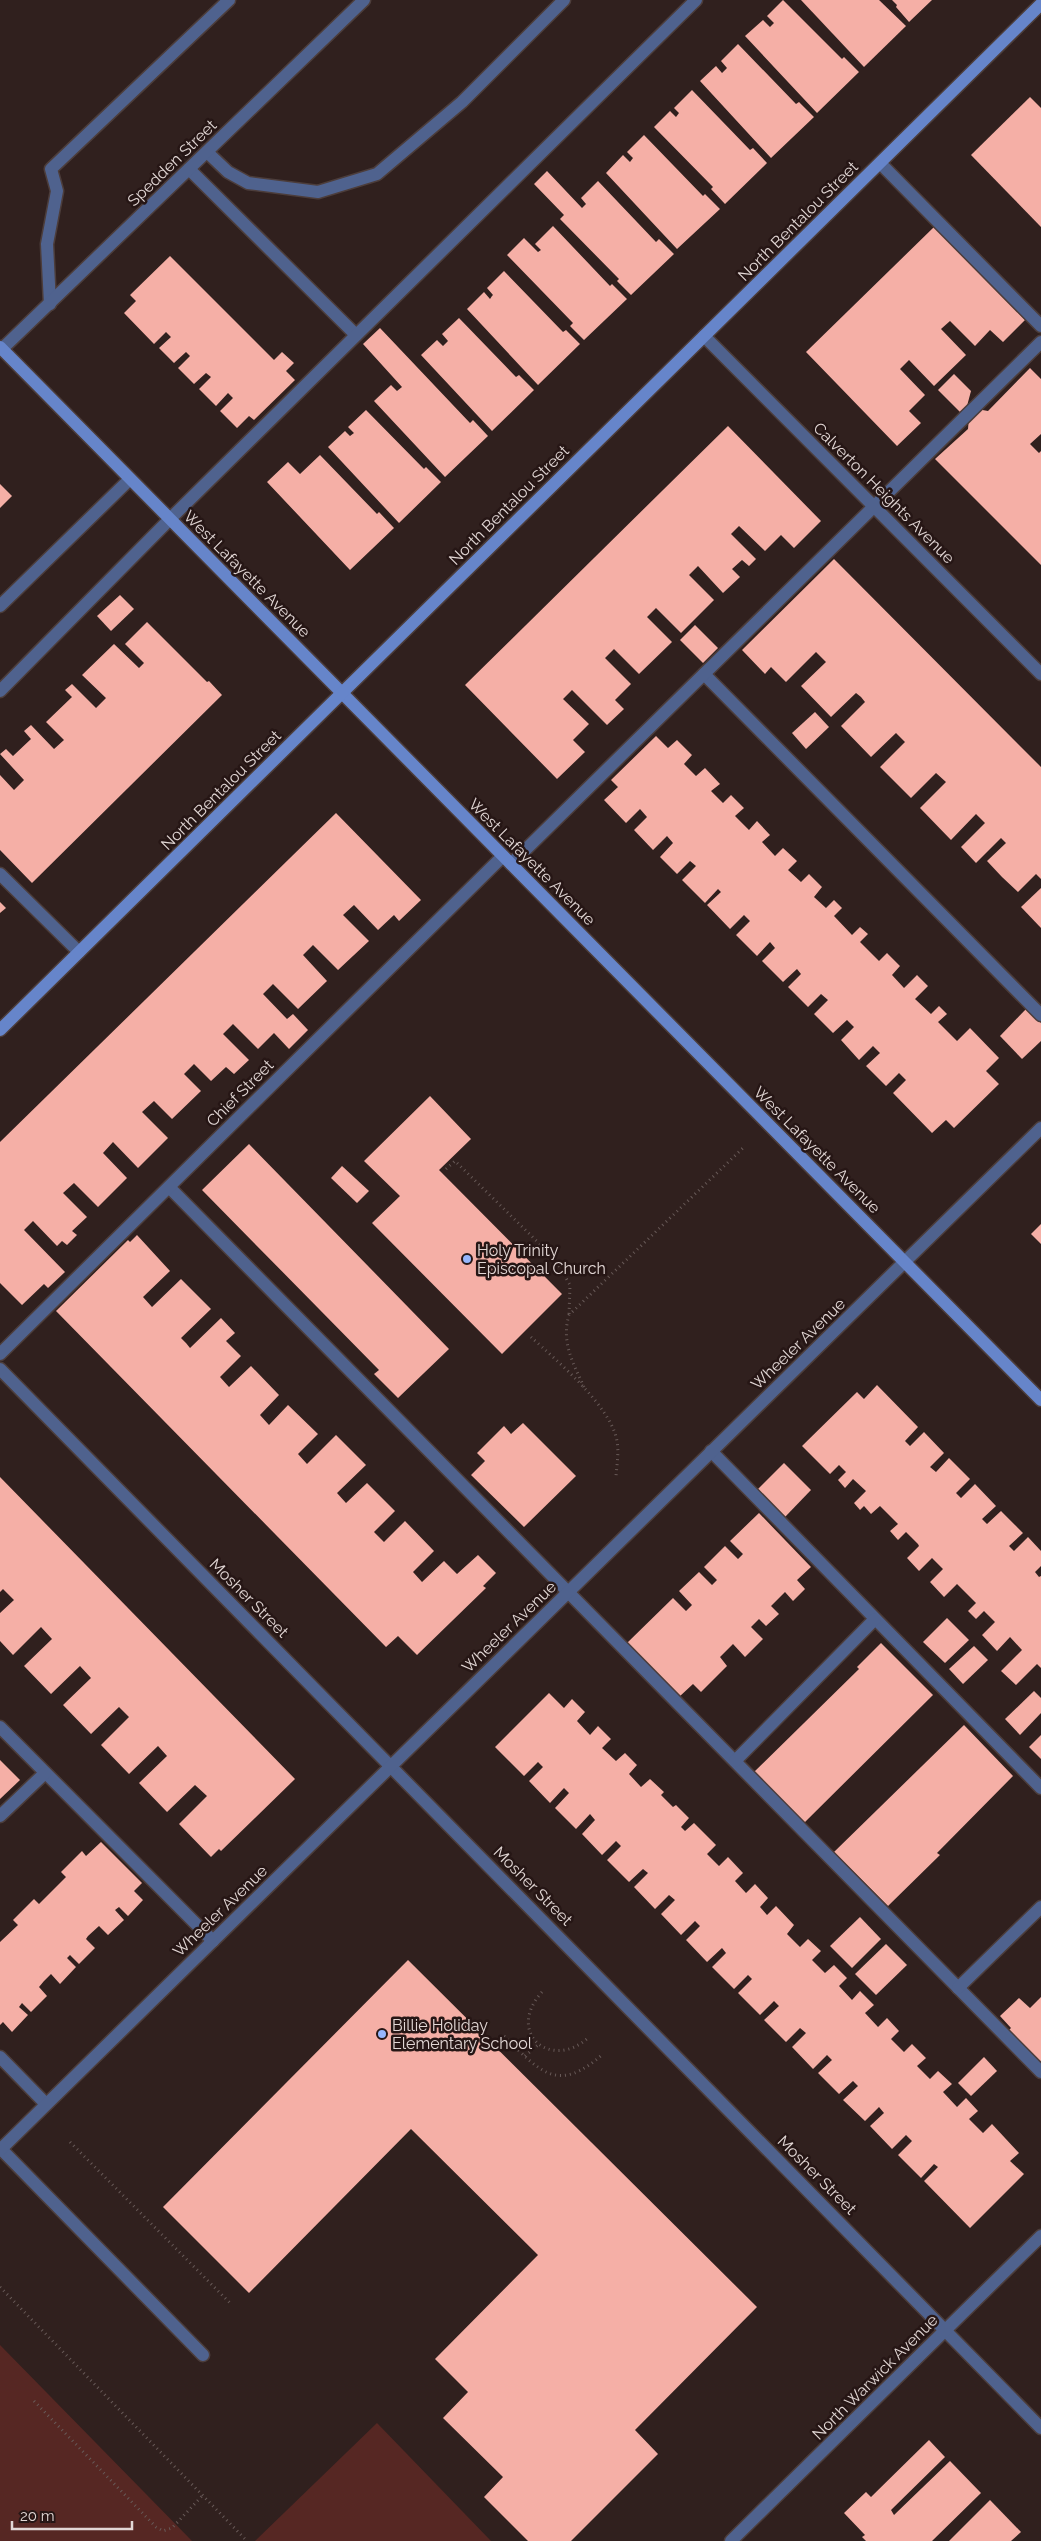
<svg xmlns="http://www.w3.org/2000/svg" width="1041" height="2541" font-family="Raleway,sans-serif">
<style>
.green{fill:#562723}
.building{fill:#f5afa6}
.lines{fill:none;stroke-linecap:round;stroke-linejoin:round}
.lane-casing{stroke:#4c3d3b;stroke-width:15}
.street-casing{stroke:#4c3d3b;stroke-width:15}
.secondary-casing{stroke:#4c3d3b;stroke-width:15}
.path{stroke:#685a58;stroke-width:3;stroke-dasharray:1 4;stroke-linecap:butt}
.lane{stroke:#4f628e;stroke-width:12}
.street{stroke:#4f628e;stroke-width:12}
.secondary{stroke:#6685ca;stroke-width:12}
.poi-dot{fill:#96b6fd;stroke:#261615;stroke-width:2}
.labels{text-anchor:middle;dominant-baseline:central;stroke-width:5;stroke-linejoin:round;paint-order:stroke}
.street-label{font-size:16px;fill:#e2d7d5;stroke:#261615}
.poi-label{font-size:16px;fill:#e2d7d5;stroke:#261615;text-anchor:start}
</style>
<rect width="100%" height="100%" fill="#30201e"/>
<g class="green">
<polygon points="0,2345 192,2541 0,2541"/>
<polygon points="377,2423 491,2541 255,2541"/>
</g>
<g class="building">
<polygon points="783,0 842,59 844,57 859,72 817,113 745,36 763,20 770,27 774,23 767,16"/>
<polygon points="801,0 879,0 906,26 864,67"/>
<polygon points="892,0 932,0 909,22 896,7 897,5"/>
<polygon points="738,44 796,104 799,102 814,117 771,158 700,81 716,66 722,73 727,68 721,61"/>
<polygon points="692,90 750,150 753,148 767,163 725,204 711,189 713,187 654,127 670,111 676,117 679,113 674,108"/>
<polygon points="1030,97 1041,108 1041,227 971,155"/>
<polygon points="644,135 703,196 705,194 720,209 677,249 606,173 623,155 630,162 633,158 627,152"/>
<polygon points="547,171 582,208 586,204 581,198 598,181 656,242 659,239 674,254 631,295 617,281 619,279 560,219 564,215 534,184"/>
<polygon points="553,226 610,286 612,284 627,299 584,340 570,326 573,323 507,255 524,238 538,252 541,250 535,244"/>
<polygon points="934,227 1025,320 1003,342 990,330 975,346 950,321 941,329 966,355 934,386 909,360 900,369 925,395 909,411 921,423 897,446 806,352"/>
<polygon points="170,256 274,360 282,352 294,363 286,371 295,380 254,420 249,416 237,428 220,411 233,398 228,393 216,406 199,389 211,377 206,373 194,384 178,368 190,356 186,352 174,363 159,348 171,337 166,332 154,344 124,313 136,301 130,295"/>
<polygon points="504,271 563,332 566,330 580,344 538,385 467,309 484,292 490,299 492,296 493,295 487,288"/>
<polygon points="459,318 516,377 519,375 534,390 492,431 421,355 437,340 443,346 448,341 442,334"/>
<polygon points="380,328 470,423 473,420 488,436 445,477 374,401 391,385 397,391 402,387 363,344"/>
<polygon points="1030,368 1041,379 1041,434 1030,444 1039,453 1041,451 1041,565 935,459 968,429 969,417 977,409 988,411"/>
<polygon points="954,374 971,391 967,406 960,412 938,390"/>
<polygon points="366,410 424,469 426,467 441,482 399,523 328,447 345,431 350,436 354,433 348,427"/>
<polygon points="728,426 821,521 794,548 781,535 765,551 739,526 731,534 756,559 749,566 742,560 732,569 740,577 723,593 698,566 689,575 714,600 681,633 656,608 647,617 672,642 639,674 614,649 605,658 631,684 615,700 624,709 607,725 572,690 563,699 589,724 573,740 585,752 557,779 465,685"/>
<polygon points="320,455 377,514 379,512 394,528 350,570 267,482 288,462 300,474"/>
<polygon points="0,484 12,496 0,508"/>
<polygon points="834,559 1041,767 1041,879 1036,874 1018,892 1002,877 987,861 1006,843 1001,838 976,863 961,847 985,823 976,814 951,840 920,808 946,782 936,773 911,798 880,767 905,742 896,733 871,757 841,726 865,702 861,697 856,693 831,717 801,686 826,662 816,652 786,682 771,667 765,674 742,650"/>
<polygon points="120,595 134,609 111,631 97,616"/>
<polygon points="147,622 207,682 209,681 222,695 32,883 0,850 0,775 14,790 24,780 0,754 6,749 13,756 31,739 24,731 31,725 54,749 64,740 46,722 72,697 65,690 72,684 96,708 106,698 82,675 114,644 139,668 144,663 125,644"/>
<polygon points="695,625 718,648 703,663 680,640"/>
<polygon points="815,712 829,727 806,749 792,733"/>
<polygon points="656,736 668,748 677,740 692,755 684,764 696,776 705,768 720,784 711,791 723,803 731,795 744,808 735,816 749,830 757,821 770,835 762,842 775,856 783,848 797,861 788,870 801,882 809,874 822,887 814,897 826,908 834,900 842,908 834,916 852,935 860,927 868,934 860,942 879,961 887,953 900,966 892,975 904,988 917,975 928,986 915,999 931,1014 939,1006 947,1014 938,1022 957,1041 970,1028 999,1058 986,1071 999,1084 954,1128 946,1120 932,1133 893,1093 906,1080 899,1073 886,1086 866,1066 880,1053 873,1046 859,1060 841,1040 854,1027 847,1020 833,1033 814,1014 828,1000 821,994 808,1007 788,987 801,974 797,969 783,982 762,961 775,948 770,942 757,956 736,935 750,921 744,915 730,929 707,905 721,892 718,889 705,903 682,880 696,866 690,861 677,874 660,857 673,843 667,836 653,850 634,830 647,817 640,809 626,823 604,800 618,787 611,780"/>
<polygon points="336,813 421,900 399,921 394,915 378,930 354,905 343,915 369,941 338,970 313,945 303,955 327,981 298,1009 273,984 263,994 287,1019 293,1014 308,1030 289,1049 274,1033 258,1049 233,1024 223,1034 249,1060 234,1074 226,1067 211,1081 194,1064 184,1074 201,1091 172,1119 154,1101 142,1112 168,1138 138,1168 113,1142 103,1153 127,1178 98,1207 74,1183 63,1193 87,1217 72,1231 77,1235 67,1245 62,1241 57,1246 33,1221 24,1230 65,1272 48,1288 44,1284 22,1305 0,1283 0,1142"/>
<polygon points="1041,888 1041,928 1021,907"/>
<polygon points="0,902 6,908 0,913"/>
<polygon points="1027,1008 1041,1023 1041,1041 1022,1059 1000,1036"/>
<polygon points="430,1096 471,1139 439,1170 562,1294 502,1354 372,1223 400,1196 364,1161"/>
<polygon points="249,1144 449,1349 398,1398 374,1374 379,1370 202,1190"/>
<polygon points="342,1166 369,1191 357,1203 331,1178"/>
<polygon points="1041,1224 1041,1244 1031,1234"/>
<polygon points="137,1235 170,1271 143,1297 152,1307 181,1279 211,1309 181,1338 186,1343 190,1348 221,1318 235,1333 226,1341 241,1356 220,1377 229,1387 251,1366 279,1395 260,1415 269,1425 288,1405 318,1434 298,1454 307,1464 336,1435 366,1465 337,1493 346,1503 367,1483 395,1511 374,1532 384,1542 405,1521 434,1551 413,1572 422,1582 444,1561 457,1574 478,1555 496,1573 483,1586 486,1588 417,1655 398,1636 386,1647 56,1311 128,1240 130,1242"/>
<polygon points="877,1385 918,1427 905,1441 910,1446 924,1432 944,1453 930,1467 936,1472 949,1458 970,1479 956,1493 961,1498 975,1484 996,1506 982,1519 987,1524 1001,1511 1023,1533 1009,1546 1014,1551 1028,1537 1041,1551 1041,1566 1035,1572 1039,1577 1041,1576 1041,1668 1037,1664 1016,1685 1001,1671 1022,1650 1010,1637 997,1651 982,1635 995,1622 984,1611 976,1619 968,1611 976,1603 957,1584 944,1597 930,1582 943,1569 932,1558 919,1571 907,1558 919,1546 918,1544 906,1532 898,1540 890,1531 898,1524 880,1506 871,1514 864,1506 860,1510 854,1503 866,1491 853,1479 845,1488 838,1480 846,1472 839,1465 830,1474 802,1446 857,1392 864,1399"/>
<polygon points="523,1423 576,1476 524,1527 471,1475 485,1461 477,1453 504,1426 511,1434"/>
<polygon points="784,1463 811,1490 785,1517 758,1489"/>
<polygon points="0,1477 295,1779 221,1851 219,1849 211,1857 179,1824 207,1796 195,1785 167,1812 139,1783 167,1756 158,1746 129,1774 101,1745 129,1717 119,1707 91,1734 63,1705 91,1678 80,1666 51,1694 24,1666 52,1639 41,1627 13,1655 0,1641 0,1613 14,1600 3,1589 0,1592"/>
<polygon points="759,1513 811,1567 797,1580 805,1589 793,1601 785,1592 771,1606 779,1614 766,1626 759,1619 751,1627 763,1639 745,1657 733,1644 720,1657 727,1666 701,1692 693,1684 679,1697 627,1643 673,1598 686,1611 692,1605 679,1591 699,1572 712,1585 717,1580 704,1567 725,1546 738,1559 743,1554 730,1541"/>
<polygon points="947,1618 969,1640 945,1663 923,1642"/>
<polygon points="881,1643 933,1695 804,1823 754,1772 859,1669 857,1667"/>
<polygon points="974,1646 988,1660 963,1684 949,1669"/>
<polygon points="1034,1691 1041,1698 1041,1713 1020,1735 1005,1719"/>
<polygon points="549,1693 564,1708 572,1699 585,1712 577,1721 590,1735 598,1726 611,1739 602,1748 616,1761 625,1753 637,1765 629,1774 641,1787 650,1779 664,1792 661,1795 673,1807 676,1805 689,1818 681,1827 685,1831 694,1823 716,1845 707,1854 719,1866 728,1857 743,1873 735,1881 746,1893 755,1884 768,1898 760,1907 767,1915 776,1906 794,1925 787,1934 800,1947 808,1939 821,1951 812,1960 825,1973 834,1965 847,1978 839,1986 852,2000 860,1991 874,2005 865,2013 878,2027 887,2018 899,2031 891,2039 904,2052 912,2044 926,2058 917,2066 930,2079 938,2071 952,2084 943,2092 957,2107 966,2098 978,2111 969,2119 983,2133 992,2124 1019,2153 1010,2161 1024,2174 970,2228 924,2181 938,2167 934,2164 921,2178 898,2155 912,2141 906,2135 892,2149 870,2126 884,2113 879,2107 865,2121 843,2100 858,2086 853,2081 839,2094 818,2073 832,2060 827,2055 813,2069 792,2047 806,2033 800,2028 786,2042 764,2020 779,2006 774,2001 760,2015 738,1993 752,1979 748,1975 734,1989 712,1967 726,1953 722,1948 707,1962 686,1940 700,1926 695,1921 681,1935 661,1914 675,1900 669,1895 655,1909 634,1887 648,1873 643,1869 629,1882 607,1860 621,1846 616,1841 602,1855 582,1834 595,1820 590,1814 576,1829 555,1808 569,1793 564,1788 550,1803 529,1781 543,1767 538,1762 524,1776 495,1747"/>
<polygon points="964,1725 1013,1776 937,1853 940,1855 888,1906 834,1852"/>
<polygon points="1041,1735 1041,1759 1029,1747"/>
<polygon points="0,1760 20,1780 0,1799"/>
<polygon points="101,1842 142,1883 134,1891 143,1900 128,1916 119,1907 115,1910 124,1920 108,1935 99,1926 88,1936 86,1939 95,1948 79,1964 70,1955 67,1958 76,1967 60,1984 51,1974 44,1981 39,1987 47,1996 31,2012 22,2003 19,2007 28,2015 12,2032 3,2022 0,2025 0,1942 18,1925 13,1920 34,1899 39,1904 66,1877 61,1872 82,1851 86,1856"/>
<polygon points="860,1917 881,1939 852,1968 830,1946"/>
<polygon points="886,1944 907,1965 876,1995 855,1974"/>
<polygon points="408,1960 757,2307 635,2430 658,2454 571,2541 528,2541 484,2497 503,2477 443,2418 468,2392 435,2359 538,2255 411,2129 249,2293 163,2207"/>
<polygon points="1041,1997 1041,2063 1009,2030 1011,2028 1000,2016 1019,1998 1030,2008"/>
<polygon points="984,2057 997,2071 971,2096 958,2083"/>
<polygon points="929,2440 945,2457 891,2510 894,2515 950,2461 981,2493 932,2541 866,2541 862,2537 865,2535 844,2513 866,2492 871,2497"/>
<polygon points="990,2500 1021,2532 1011,2541 949,2541"/>
</g>
<g class="lines">
<g class="lane-casing">
<g id="lane">
<polyline points="207,152 228,172 248,183 318,192 377,174 462,102 564,0"/>
<polyline points="880,163 1041,326"/>
<polyline points="189,169 356,335"/>
<polyline points="50,304 47,244 57,191 51,169 229,0"/>
<polyline points="0,606 130,479"/>
<polyline points="704,674 1041,1015"/>
<polyline points="0,691 170,519 696,0"/>
<polyline points="511,864 1041,342"/>
<polyline points="0,874 79,952"/>
<polyline points="169,1187 1041,2072"/>
<polyline points="0,1354 503,856"/>
<polyline points="711,1451 1041,1788"/>
<polyline points="0,1727 213,1941"/>
<polyline points="735,1761 875,1619"/>
<polyline points="0,1816 45,1773"/>
<polyline points="958,1988 1041,1907"/>
<polyline points="0,2057 46,2104"/>
<polyline points="1,2149 203,2355"/>
</g>
</g>
<g class="street-casing">
<g id="street">
<polyline points="704,336 1041,674"/>
<polyline points="2,349 364,0"/>
<polyline points="0,1369 1041,2428"/>
<polyline points="0,2150 1041,1128"/>
<polyline points="731,2541 1041,2236"/>
</g>
</g>
<g class="secondary-casing">
<g id="secondary">
<polyline points="0,347 1041,1400"/>
<polyline points="0,1030 1041,4"/>
</g>
</g>
<g class="path">
<polyline points="446,1169 455,1161 555,1259 570,1285 569,1315"/>
<path d="M531,1337C557,1361 611,1406 617,1441C619,1452 617,1464 616,1476"/>
<path d="M584,1387C573,1363 561,1342 569,1315L744,1147"/>
<path d="M542,1992C505,2033 551,2071 588,2038"/>
<path d="M504,2036C540,2071 557,2095 603,2054"/>
<polyline points="525,2056 539,2044"/>
<polyline points="70,2142 231,2304"/>
<polyline points="0,2287 247,2541"/>
<polyline points="34,2401 156,2527 163,2531 172,2528 203,2495"/>
</g>
<use href="#lane" class="lane"/>
<use href="#street" class="street"/>
<use href="#secondary" class="secondary"/>
</g>
<g class="poi-dot">
<circle cx="467" cy="1259" r="5"/>
<circle cx="382" cy="2034" r="5"/>
</g>
<g class="labels">
<g class="street-label">
<text transform="translate(172 163) rotate(-44)">Spedden Street</text>
<text transform="translate(798 221) rotate(-45)">North Bentalou Street</text>
<text transform="translate(884 493) rotate(45)">Calverton Heights Avenue</text>
<text transform="translate(509 505) rotate(-45)">North Bentalou Street</text>
<text transform="translate(247 574) rotate(45)">West Lafayette Avenue</text>
<text transform="translate(221 790) rotate(-45)">North Bentalou Street</text>
<text transform="translate(532 862) rotate(45)">West Lafayette Avenue</text>
<text transform="translate(240 1093) rotate(-45)">Chief Street</text>
<text transform="translate(817 1150) rotate(45)">West Lafayette Avenue</text>
<text transform="translate(798 1344) rotate(-44)">Wheeler Avenue</text>
<text transform="translate(249 1598) rotate(45)">Mosher Street</text>
<text transform="translate(509 1627) rotate(-44)">Wheeler Avenue</text>
<text transform="translate(533 1886) rotate(45)">Mosher Street</text>
<text transform="translate(220 1911) rotate(-44)">Wheeler Avenue</text>
<text transform="translate(817 2175) rotate(45)">Mosher Street</text>
<text transform="translate(875 2377) rotate(-45)">North Warwick Avenue</text>
</g>
<g class="poi-label">
<text x="477" y="1250">Holy Trinity<tspan x="477" dy="18">Episcopal Church</tspan></text>
<text x="392" y="2025">Billie Holiday<tspan x="392" dy="18">Elementary School</tspan></text>
</g>
</g>
<path d="M12 2521v8h120v-8" fill="none" stroke="#e2d7d5" stroke-width="2.5"/>
<text x="20" y="2521" font-size="15" fill="#e2d7d5" stroke="#261615" stroke-width="4" paint-order="stroke">20 m</text>
</svg>
